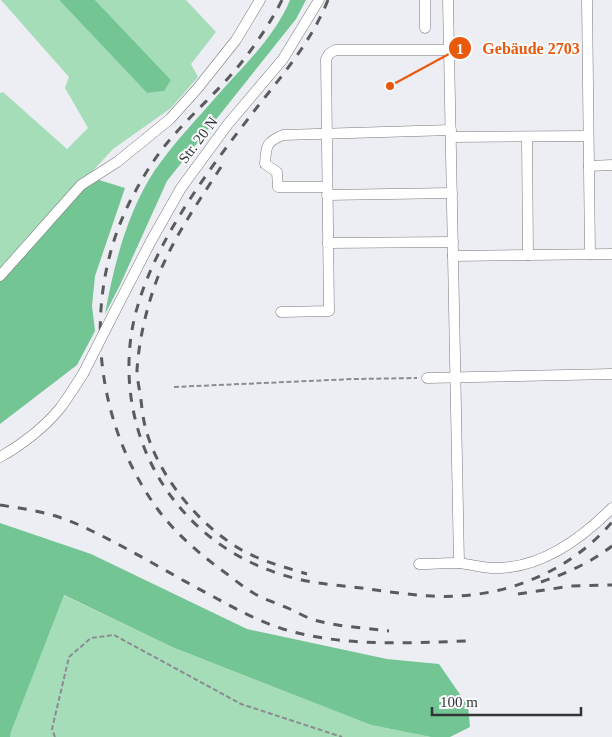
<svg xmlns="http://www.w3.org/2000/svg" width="612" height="737" font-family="Georgia,serif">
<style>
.green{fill:#a5ddb9}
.forest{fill:#74c594}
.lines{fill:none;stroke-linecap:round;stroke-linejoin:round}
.minor-casing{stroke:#78797d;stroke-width:11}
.path{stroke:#8b8c8f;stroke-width:2;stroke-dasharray:5 2.5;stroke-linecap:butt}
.minor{stroke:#fff;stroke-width:10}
.rail{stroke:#5a5b5d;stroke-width:3;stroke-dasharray:9 9;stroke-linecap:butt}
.minor-bridge-casing{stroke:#78797d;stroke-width:11;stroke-linecap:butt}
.minor-bridge{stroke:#fff;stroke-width:10}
.labels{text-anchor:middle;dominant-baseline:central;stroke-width:4;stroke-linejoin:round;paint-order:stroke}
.street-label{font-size:15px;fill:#333435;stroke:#fbfcfe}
.leader{fill:none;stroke:#e8590c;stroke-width:2}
.callout-dot{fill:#e8590c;stroke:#fbfcfe;stroke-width:2}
.mark-label{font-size:15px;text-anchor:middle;font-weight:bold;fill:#fff}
.callout-label{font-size:16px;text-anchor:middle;font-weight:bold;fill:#e8590c;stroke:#fbfcfe;stroke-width:4;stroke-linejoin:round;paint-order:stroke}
</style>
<rect width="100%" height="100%" fill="#edeef3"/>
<g class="green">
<polygon points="1,0 59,0 147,93 163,91 171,80 95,0 186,0 216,32 191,64 198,77 171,108 113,149 0,271 0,93 3,92 67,149 88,128 65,88 69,77"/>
<polygon points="63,595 172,647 371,725 431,737 10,737 11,732"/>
</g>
<g class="forest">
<polygon points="59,0 95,0 171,80 164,91 147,93"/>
<path d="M290,0H306L296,19L167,181L120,285L105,314C114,265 127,212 155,170C173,144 195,121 216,97C242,67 275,37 290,0Z"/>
<polygon points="96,179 125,188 95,276 92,306 95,331 77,365 0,424 0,281 76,194"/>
<polygon points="0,523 91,554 247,629 387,659 439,664 468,706 470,727 450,737 431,737 371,725 172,647 64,595 11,732 10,737 0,737"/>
</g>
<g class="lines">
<g class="minor-casing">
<g id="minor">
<polyline points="425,0 425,28"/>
<polyline points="448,0 459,563"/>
<polyline points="587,0 590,254"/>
<polyline points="451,137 588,136"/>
<polyline points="527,137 528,255"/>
<polyline points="589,166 612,165"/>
<path d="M327,187H278L277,172L265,164C266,146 266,142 283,135L451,130"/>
<polyline points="327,195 452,193"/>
<polyline points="328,243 453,242"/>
<polyline points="453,256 612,254"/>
<polyline points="0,276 81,185 117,162 170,119 197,89 236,40 260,0"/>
<polyline points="116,309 151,241 181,188 228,124 283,59 319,0"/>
<polyline points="281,312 329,311 326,59 329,54 335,50 449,50"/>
<polyline points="427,378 612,374"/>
<path d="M0,457C22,445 46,426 61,407C69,396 76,385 83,374"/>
<path d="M419,564C432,564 445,563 457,563C472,564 485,569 499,568C543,567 582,538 612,508"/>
</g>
</g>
<g class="path">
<polyline points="174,387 354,379 417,378"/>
<polyline points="55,737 52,729 69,657 91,638 114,635 241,704 342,737"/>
</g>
<use href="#minor" class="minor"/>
<g class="rail">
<path d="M282,0C270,24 254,47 237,68C217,92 194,112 173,136C158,153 145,173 135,192C80,291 92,421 159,511C178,536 202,556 227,574C236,581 245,588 255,594C266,600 279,604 290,609C299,613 308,619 318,621C341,627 366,628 389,631"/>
<path d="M328,0C312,40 285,72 258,106C207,172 138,260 130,345C120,449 182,543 280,574C309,584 340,585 369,589C390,592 411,595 432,596C500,600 568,574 612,522"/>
<path d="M221,167C197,204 171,241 156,282C146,310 139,340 137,370C137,380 140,391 141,400C142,409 143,418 145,426C157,475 198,524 240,549C261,561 284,567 307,574"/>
<path d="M0,505C26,509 53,513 77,524C124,545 168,573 214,597C236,609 258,621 283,629C343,647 404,643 467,641"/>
<path d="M541,582C567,573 590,563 612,546"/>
<polyline points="518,594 571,586 612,585"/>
</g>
<g class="minor-bridge-casing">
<polyline id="minor-bridge" points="83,374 116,309"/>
</g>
<use href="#minor-bridge" class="minor-bridge"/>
</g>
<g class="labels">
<g class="street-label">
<text transform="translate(198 140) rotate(-53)">Str. 20 N</text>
</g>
</g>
<path class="leader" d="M390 86L460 48"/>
<g class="callout-dot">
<circle cx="390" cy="86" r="5"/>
<circle cx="460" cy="48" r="12"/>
</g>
<g class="mark-label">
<text x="460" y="54">1</text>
</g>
<g class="callout-label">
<text x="531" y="54">Gebäude 2703</text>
</g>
<path d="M432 707v8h149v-8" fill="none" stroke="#333435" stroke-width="2.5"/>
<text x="440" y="707" font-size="15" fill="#333435" stroke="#fbfcfe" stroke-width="4" paint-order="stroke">100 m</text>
</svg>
